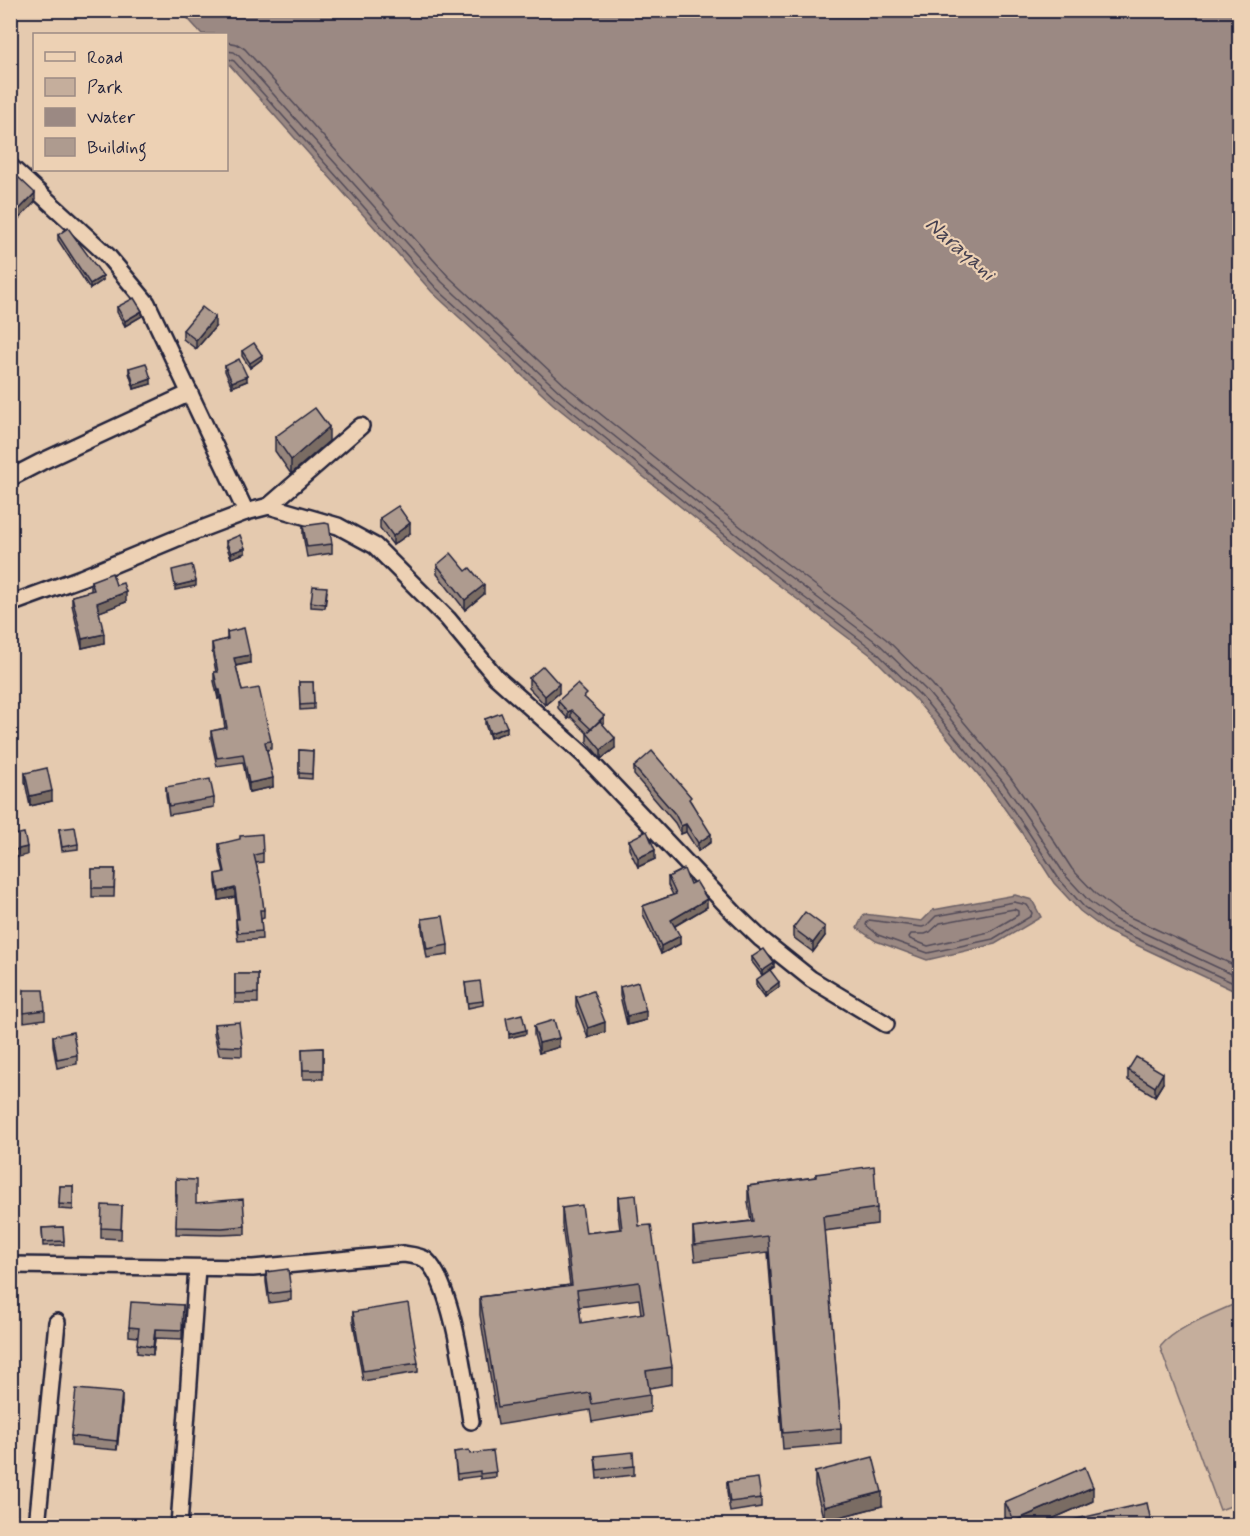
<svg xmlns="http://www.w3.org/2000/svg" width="1250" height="1536" font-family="Mynerve,sans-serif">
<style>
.green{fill:#c5ae9c;stroke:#74686c;stroke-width:1.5}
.water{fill:#9b8983;stroke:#6b6066;stroke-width:1.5}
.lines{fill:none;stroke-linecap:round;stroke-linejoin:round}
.shore{stroke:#524b58;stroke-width:1.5}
.street-casing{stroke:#22223b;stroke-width:20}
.street{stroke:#edd1b4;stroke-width:15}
.wall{fill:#96857b;stroke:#22223b;stroke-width:1.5;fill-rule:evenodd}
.shaded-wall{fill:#7a6c64;stroke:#22223b;stroke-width:1.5}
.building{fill:#ae9b8f;stroke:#22223b;stroke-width:1.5;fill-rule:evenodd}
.labels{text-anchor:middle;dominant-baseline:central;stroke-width:4.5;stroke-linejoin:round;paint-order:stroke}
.water-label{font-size:22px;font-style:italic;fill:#464151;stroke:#edd1b4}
</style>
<rect width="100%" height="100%" fill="#e5caaf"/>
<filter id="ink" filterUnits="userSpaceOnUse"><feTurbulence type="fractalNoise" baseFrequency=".0167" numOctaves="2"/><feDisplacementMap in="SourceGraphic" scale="12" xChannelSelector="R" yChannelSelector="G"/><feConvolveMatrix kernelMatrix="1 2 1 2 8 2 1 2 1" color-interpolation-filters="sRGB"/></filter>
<g filter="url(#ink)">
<path class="green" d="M1239,1302V1503L1220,1510L1160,1347C1177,1326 1214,1314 1239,1302Z"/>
<g class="water">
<polygon points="181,11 1239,11 1239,993 1107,931 1080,911 1054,883 1022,833 992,791 916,700 872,656 768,577 553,404 432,292 227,62 226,34 202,34"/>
<polygon points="1015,895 1032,900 1041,917 995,944 927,960 876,941 857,928 864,914 922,921 933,910"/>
</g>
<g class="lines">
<g class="shore">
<polyline points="226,42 237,44 245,49 448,276 567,387 782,560 886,639 932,684 1010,777 1041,821 1072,869 1096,894 1119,912 1240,968"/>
<polyline points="226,51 234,52 239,56 442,282 562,394 777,567 880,645 926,690 1003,782 1033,826 1065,875 1089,901 1114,919 1240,978"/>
<polyline points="226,58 234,61 436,288 557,399 772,573 875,651 921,696 997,787 1027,830 1059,879 1084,907 1110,926 1240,986"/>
<polygon points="1014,902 1027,905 1032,913 1031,916 993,939 928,953 878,935 866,925 867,922 869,920 922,927 926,926 936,916"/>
<polygon points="1014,909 1018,911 1018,915 989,932 928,946 910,939 909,937 911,934 925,934 930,932 940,923"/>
</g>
<g class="street-casing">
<g id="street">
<polyline points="10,166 107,255 147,303 246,512"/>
<polyline points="10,478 41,462 190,393"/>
<polyline points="269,506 361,426"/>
<polyline points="10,604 81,578 175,539 246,512 269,506 338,526 375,546 448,619 496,677 584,755 735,914 761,939 811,979 886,1024"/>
<path d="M10,1265L253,1268L403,1254C410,1255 421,1256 426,1260C453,1284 465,1384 471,1421"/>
<polyline points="37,1526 57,1322"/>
<polyline points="179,1526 197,1268"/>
</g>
</g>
<use href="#street" class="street"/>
</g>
<g class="wall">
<polygon points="58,235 103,280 90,289 58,240"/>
<polygon points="117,307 142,316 125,326 117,312"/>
<polygon points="215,327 196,349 183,339 183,330"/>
<polygon points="242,351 262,359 250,368 242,356"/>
<polygon points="225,366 247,381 232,387 225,371"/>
<polygon points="129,368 151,384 134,389 129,373"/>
<polygon points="275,437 329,441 291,474 275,451"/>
<polygon points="380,518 410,533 393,545 380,528"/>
<polygon points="303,526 332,544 332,553 307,557 303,535"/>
<polygon points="226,541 245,553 231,558 226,545"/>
<polygon points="437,565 484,594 465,610 437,574"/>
<polygon points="91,581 116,585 126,602 99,612 104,643 82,648 72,605 72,596 91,591"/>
<polygon points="327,592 325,608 311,607 311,602"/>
<polygon points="227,632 250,663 236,666 242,691 271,741 271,749 267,750 273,787 249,792 243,762 217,766 211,739 211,731 225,728 220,698 218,699 214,681 214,672 216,672 212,651 212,643 227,639"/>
<polygon points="529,678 559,693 545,705 529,688"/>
<polygon points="299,682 313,682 314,709 300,710"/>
<polygon points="587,700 604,723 603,724 615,748 601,759 587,742 587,733 571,717 568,719 558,708 558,701"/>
<polygon points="485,719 507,732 490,738 485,724"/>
<polygon points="299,750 313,751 312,779 299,778"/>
<polygon points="634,767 691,802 711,842 698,851 686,832 681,834 675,823 634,775"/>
<polygon points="25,773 52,801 30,806 25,782"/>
<polygon points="166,787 214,798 214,807 169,815 166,796"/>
<polygon points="59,829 78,844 78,849 62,851"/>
<polygon points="629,840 655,859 638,867 629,849"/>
<polygon points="219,844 263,853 263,862 256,863 264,910 264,918 261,919 262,939 238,941 236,927 236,919 237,919 235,897 219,900 216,882 216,874 224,872 219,852"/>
<polygon points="92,869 115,869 114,897 92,897"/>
<polygon points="668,877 690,884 707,907 675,926 680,944 661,954 643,914 643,906 673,895 668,885"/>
<polygon points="422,919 448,945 448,955 427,958 422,929"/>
<polygon points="793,928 825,936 813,952 793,937"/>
<polygon points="752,957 774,967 762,975 752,962"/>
<rect x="235" y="974" width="23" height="29"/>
<polygon points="756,980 779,987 765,997 756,985"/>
<polygon points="465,983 483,1001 483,1005 468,1008"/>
<polygon points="620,987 646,1020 627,1025 620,996"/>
<polygon points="24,990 45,1010 45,1019 24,1022"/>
<polygon points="576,997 605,1032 588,1038 576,1006"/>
<polygon points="214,1024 242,1047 242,1056 219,1055 214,1033"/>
<polygon points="534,1026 559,1047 539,1053 534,1035"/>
<polygon points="53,1036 77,1055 77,1064 57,1068 53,1045"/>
<polygon points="323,1048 323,1079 303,1079 302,1049"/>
<polygon points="1128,1070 1163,1083 1155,1096 1128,1080"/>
<polygon points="816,1174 877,1208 877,1224 824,1231 841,1428 841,1444 783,1449 768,1252 695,1261 693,1244 693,1228 751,1221 748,1202 748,1186 816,1177"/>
<polygon points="176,1179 196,1203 245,1226 245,1234 222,1235 176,1234 177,1203 176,1203"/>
<polygon points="60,1186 73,1186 73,1210 59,1209"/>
<path d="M618,1197L639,1226L672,1367V1384L649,1388L650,1395V1412L592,1422L590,1410L498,1425L480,1315V1297L570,1285L562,1225V1208L586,1233L620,1229L618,1214ZM639,1299L641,1314L581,1323L579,1307Z"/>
<polygon points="122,1206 121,1239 101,1238 101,1228"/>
<polygon points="63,1227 64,1245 43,1246 42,1228"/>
<polygon points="266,1272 291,1291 291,1300 269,1303 266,1282"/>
<polygon points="183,1305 182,1339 155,1338 153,1355 137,1353 138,1337 129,1336 129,1327"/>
<polygon points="353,1312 418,1363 418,1372 363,1381 353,1321"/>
<polygon points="122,1403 117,1450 71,1446 71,1436"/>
<polygon points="454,1452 470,1454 496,1472 496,1477 480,1479 480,1476 457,1479"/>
<polygon points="595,1456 634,1466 634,1475 597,1479"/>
<polygon points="815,1472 882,1506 824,1521 815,1486"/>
<polygon points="727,1482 761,1498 761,1507 730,1512 727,1492"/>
<polygon points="1093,1501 1036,1526 1009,1526 1005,1516 1005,1502"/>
</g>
<g class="shaded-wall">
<polygon points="35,193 35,202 11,227 11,218"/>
<polygon points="103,276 103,280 90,289 90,284"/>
<polygon points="142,311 142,316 125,326 125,321"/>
<polygon points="215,317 215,327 196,349 196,340"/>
<polygon points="262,355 262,359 250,368 250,363"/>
<polygon points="247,376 247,381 232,387 232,382"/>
<polygon points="151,379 151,384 134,389 134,385"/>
<polygon points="329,427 329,441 291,474 291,460"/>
<polygon points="410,523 410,533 393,545 393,536"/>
<polygon points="245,548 245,553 231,558 231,553"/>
<polygon points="196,581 196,586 175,590 175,586"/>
<polygon points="484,585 484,594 465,610 465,600"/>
<polygon points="126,592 126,602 97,613 97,603"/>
<polygon points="104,634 104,643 82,648 82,639"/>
<polygon points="250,655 250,663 234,666 234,658"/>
<polygon points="559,684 559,693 545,705 545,696"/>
<polygon points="218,690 220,690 220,698 218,699"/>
<polygon points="571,710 571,717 568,719 568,712"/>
<polygon points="604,716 604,723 592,737 592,730"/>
<polygon points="507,727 507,732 490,738 490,733"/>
<polygon points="615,738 615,748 601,759 601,750"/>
<polygon points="273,778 273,787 249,792 249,783"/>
<polygon points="52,791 52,801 30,806 30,796"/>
<polygon points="686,824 686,832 681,834 681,826"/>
<polygon points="711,834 711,842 698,851 698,843"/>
<polygon points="27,847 27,855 10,859 10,851"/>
<polygon points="655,850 655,859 638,867 638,858"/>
<polygon points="235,888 235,897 219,900 219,892"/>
<polygon points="707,899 707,907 671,928 671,920"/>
<polygon points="825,927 825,936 813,952 813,943"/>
<polygon points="680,936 680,944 661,954 661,946"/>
<polygon points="774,963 774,967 762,975 762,971"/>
<polygon points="779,982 779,987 765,997 765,993"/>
<polygon points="646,1011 646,1020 627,1025 627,1016"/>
<polygon points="605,1022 605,1032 588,1038 588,1028"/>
<polygon points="526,1030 526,1034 509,1038 509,1034"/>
<polygon points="559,1038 559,1047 539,1053 539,1043"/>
<polygon points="1163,1073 1163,1083 1155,1096 1155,1087"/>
<polygon points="155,1329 155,1338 153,1355 153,1347"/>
<polygon points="122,1393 122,1403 117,1450 117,1441"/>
<polygon points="1093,1487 1093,1501 1036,1526 1014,1526 1014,1521"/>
<polygon points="882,1492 882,1506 824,1521 824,1507"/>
</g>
<g class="building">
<polygon points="19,178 35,193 11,218 10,184"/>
<polygon points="68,228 103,276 90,284 58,235"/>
<polygon points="134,298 142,311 125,321 117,307"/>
<polygon points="202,307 215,317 196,340 183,330"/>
<polygon points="254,343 262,355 250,363 242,351"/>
<polygon points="239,359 247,376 232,382 225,366"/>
<polygon points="146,363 151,379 134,385 129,368"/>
<polygon points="315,408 329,427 291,460 275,437"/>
<polygon points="398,506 410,523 393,536 380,518"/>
<polygon points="325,523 329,524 332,544 307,547 303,526"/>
<polygon points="240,535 245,548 231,553 226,541"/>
<polygon points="451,553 466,571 470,568 484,585 465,600 437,565"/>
<polygon points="192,565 196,581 175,586 172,570"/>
<polygon points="112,573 116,585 123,583 126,592 97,603 104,634 82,639 72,596 94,590 91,581"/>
<polygon points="313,586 327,587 325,604 311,602"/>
<polygon points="244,628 250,655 234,658 242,691 259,688 271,741 265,742 273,778 249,783 243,754 217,758 211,731 227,728 220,690 218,690 214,672 218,672 212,643 228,639 227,632"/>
<polygon points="543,666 559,684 545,696 529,678"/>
<polygon points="299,682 313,682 314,704 300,705"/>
<polygon points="577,684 587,694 584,697 604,716 591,729 571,710 568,712 558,701"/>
<polygon points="501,713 507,727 490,733 485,719"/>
<polygon points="600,721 615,738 601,750 587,733"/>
<polygon points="299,750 313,751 312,774 299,773"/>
<polygon points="652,751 691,797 689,799 711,834 698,843 686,824 681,826 675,814 634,767"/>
<polygon points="47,768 52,791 30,796 25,773"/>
<polygon points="210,779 214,798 169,806 166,787"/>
<polygon points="75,827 78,844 62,847 59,829"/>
<polygon points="647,831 655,850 638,858 629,840"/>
<polygon points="24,833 27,847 10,851 10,836"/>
<polygon points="262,834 263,853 254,855 260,880 264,910 260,910 262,931 238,933 236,919 239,919 235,888 219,892 216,874 225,872 219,844 240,839 240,836"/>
<polygon points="92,869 115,869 114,888 92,888"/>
<polygon points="684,869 690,884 696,881 707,899 671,920 680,936 661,946 643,906 676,894 668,877"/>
<polygon points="805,912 825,927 813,943 793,928"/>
<polygon points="443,916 448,945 427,949 422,919"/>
<polygon points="764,949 774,963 762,971 752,957"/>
<polygon points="770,970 779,982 765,993 756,980"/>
<polygon points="235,974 258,974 258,993 235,994"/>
<polygon points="480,981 483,1001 468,1003 465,983"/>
<polygon points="638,982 646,1011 627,1016 620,987"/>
<polygon points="24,990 43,990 45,1010 24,1013"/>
<polygon points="593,991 605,1022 588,1028 576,997"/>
<polygon points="522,1014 526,1030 509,1034 506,1018"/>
<polygon points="554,1020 559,1038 539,1043 534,1026"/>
<polygon points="239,1022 242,1047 219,1046 214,1024"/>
<polygon points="73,1032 77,1055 57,1059 53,1036"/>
<polygon points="323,1048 323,1070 303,1070 302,1049"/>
<polygon points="1136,1057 1163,1073 1155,1087 1128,1070"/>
<polygon points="874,1166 877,1208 823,1216 841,1428 783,1433 768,1236 695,1245 693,1228 753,1221 748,1186 816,1177 816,1174"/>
<polygon points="176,1179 196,1180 196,1203 243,1199 245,1226 222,1228 176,1227 177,1195 176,1195"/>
<polygon points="60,1186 73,1186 73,1205 59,1204"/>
<path d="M636,1195L639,1226L651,1225L672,1367L646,1371L650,1395L592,1404L590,1393L498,1407L480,1297L572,1285L562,1208L582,1205L586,1233L622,1229L618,1197ZM639,1282L644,1313L581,1323L577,1290Z"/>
<polygon points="102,1205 122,1206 121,1229 101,1228"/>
<polygon points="63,1227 64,1241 43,1242 42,1228"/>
<polygon points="288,1269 291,1291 269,1294 266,1272"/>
<polygon points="131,1302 183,1305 182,1330 155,1329 153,1347 137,1344 139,1328 129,1327"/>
<polygon points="408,1303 418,1363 363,1371 353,1312"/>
<polygon points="76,1389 122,1393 117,1441 71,1436"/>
<polygon points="469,1450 470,1454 493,1451 496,1472 480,1474 480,1471 457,1474 454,1452"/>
<polygon points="633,1452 634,1466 597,1470 595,1456"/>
<polygon points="873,1457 882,1492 824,1507 815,1472"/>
<polygon points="1085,1467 1093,1487 1014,1521 1005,1502"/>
<polygon points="758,1478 761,1498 730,1502 727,1482"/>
<polygon points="1147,1503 1152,1526 1046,1526"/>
</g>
</g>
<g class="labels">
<g class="water-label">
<text transform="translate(960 249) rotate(41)">Narayani</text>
</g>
</g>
<rect width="1250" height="1536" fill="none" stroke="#edd1b4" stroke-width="36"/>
<rect x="18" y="18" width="1214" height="1500" fill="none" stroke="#22223b" stroke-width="2" filter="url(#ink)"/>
<rect x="33" y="33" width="195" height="138" fill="#edd1b4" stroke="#9c8b84" stroke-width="1.5"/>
<rect x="45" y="52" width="30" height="9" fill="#edd1b4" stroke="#9c8b84" stroke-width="1.5"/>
<text x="87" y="63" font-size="18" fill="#22223b">Road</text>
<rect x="45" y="78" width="30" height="18" fill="#c5ae9c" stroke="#9c8b84" stroke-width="1.5"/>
<text x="87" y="93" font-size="18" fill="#22223b">Park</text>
<rect x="45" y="108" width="30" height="18" fill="#9b8983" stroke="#9c8b84" stroke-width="1.5"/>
<text x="87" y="123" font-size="18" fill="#22223b">Water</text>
<rect x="45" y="138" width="30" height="18" fill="#ae9b8f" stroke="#9c8b84" stroke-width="1.5"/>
<text x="87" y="153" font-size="18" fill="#22223b">Building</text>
</svg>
